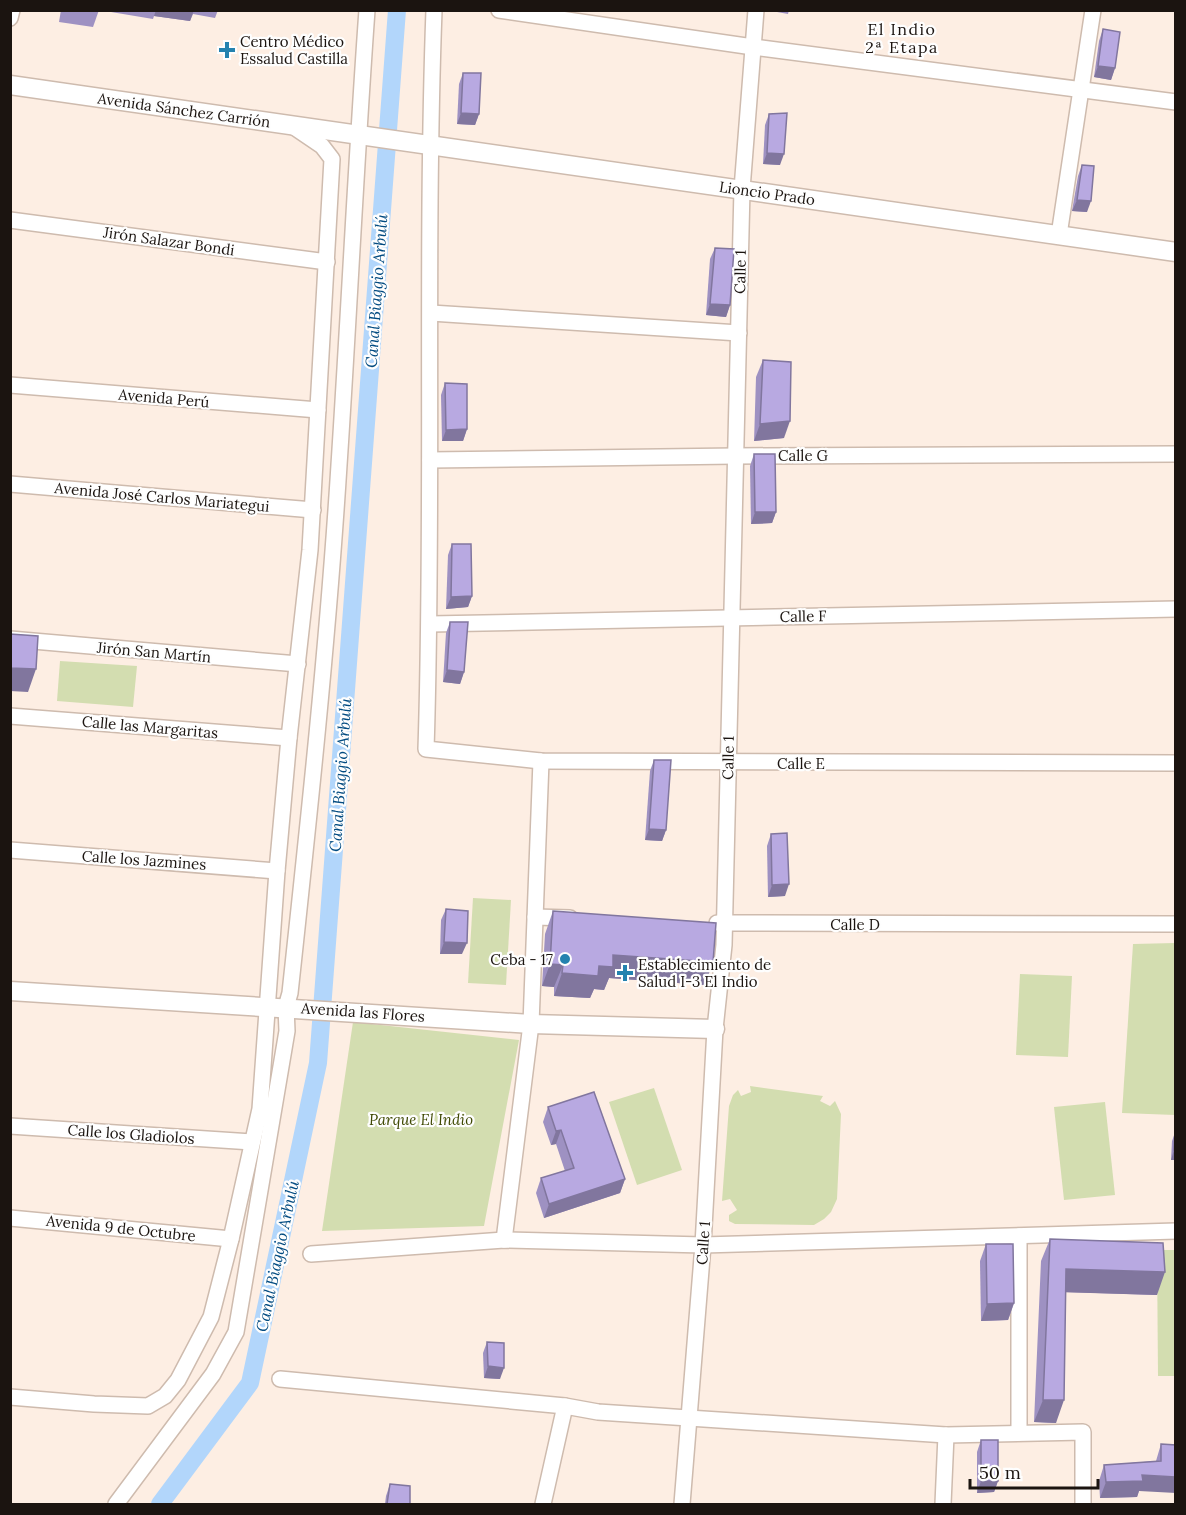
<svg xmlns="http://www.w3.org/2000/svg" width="1186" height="1515" font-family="Lora,serif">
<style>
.green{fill:#d3ddb0}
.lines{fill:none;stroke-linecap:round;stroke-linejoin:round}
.canal{stroke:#b2d6fb;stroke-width:18}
.minor-casing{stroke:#cebbae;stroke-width:18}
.tertiary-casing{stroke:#cebbae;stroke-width:21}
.minor{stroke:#fff;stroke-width:15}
.tertiary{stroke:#fff;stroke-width:18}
.wall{fill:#9e91c2}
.shaded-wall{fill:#81769e}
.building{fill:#b8a9e1;stroke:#81769e;stroke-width:1.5}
.poi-dot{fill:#2482af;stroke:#fefefe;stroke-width:2}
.labels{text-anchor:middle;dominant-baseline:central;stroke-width:4.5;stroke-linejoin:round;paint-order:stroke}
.poi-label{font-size:15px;fill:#1b1410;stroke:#fefefe;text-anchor:start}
.street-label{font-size:15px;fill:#1b1410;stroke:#fefefe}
.park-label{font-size:15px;font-style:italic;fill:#3e4800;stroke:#fefefe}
.neighbourhood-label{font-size:16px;letter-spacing:1.5px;fill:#1b1410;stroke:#fefefe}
.water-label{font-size:16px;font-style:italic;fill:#024b81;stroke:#fefefe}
</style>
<rect width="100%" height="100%" fill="#fdeee3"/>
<g class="green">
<polygon points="60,661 137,666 133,707 57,701"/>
<polygon points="473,898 511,900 506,985 468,983"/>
<polygon points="1175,943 1175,1115 1122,1113 1133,944"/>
<polygon points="1020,974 1072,976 1068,1057 1016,1055"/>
<polygon points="353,1022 519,1040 484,1226 322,1231"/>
<polygon points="750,1086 823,1096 820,1101 830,1106 835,1101 841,1114 837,1199 831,1212 824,1219 814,1225 735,1224 729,1221 729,1215 737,1210 730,1199 722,1201 729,1106 733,1095 738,1090 741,1096 751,1092"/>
<polygon points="654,1088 682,1170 637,1185 609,1102"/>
<polygon points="1105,1102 1115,1195 1064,1200 1054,1107"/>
<polygon points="1157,1250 1175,1250 1175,1376 1158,1376"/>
</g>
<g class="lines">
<polyline class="canal" points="160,1504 250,1383 318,1063 397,10"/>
<g class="minor-casing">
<g id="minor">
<path d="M434,10C425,257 434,503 426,749L541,761L1176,763"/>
<polyline points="499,10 753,47 1176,102"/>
<polyline points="10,18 12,10"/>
<polyline points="10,220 327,262"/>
<polyline points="1059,235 1093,10"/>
<polyline points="431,313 739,333"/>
<polyline points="10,385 318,410"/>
<polyline points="430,460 736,456 1176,454"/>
<polyline points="10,484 313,510"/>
<polyline points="430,624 1176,609"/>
<polyline points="10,639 298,664"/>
<polyline points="10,716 289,738"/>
<polyline points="10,850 277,871"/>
<polyline points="535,917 570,918"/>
<polyline points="717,923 1176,924"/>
<polyline points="10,1126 252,1142"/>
<polyline points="10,1218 231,1239"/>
<polyline points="504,1240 531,1024 541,761"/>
<polyline points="311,1254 504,1240 703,1245 1176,1231"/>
<polyline points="280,1379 565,1406 598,1412 946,1435 1083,1432 1083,1504"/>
<polyline points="10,1397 94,1404 148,1406 165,1396 178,1380 211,1317 231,1239 260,1109 277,871 289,738 310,550 332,159 322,146 294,127"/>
<polyline points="1019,1433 1019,1236"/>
<path d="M116,1504L213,1374L236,1332L287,1031L286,1007L290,993C309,817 328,641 339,465C349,314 356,162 367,10"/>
<polyline points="543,1504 565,1406"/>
<polyline points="682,1504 703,1245 715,1029 724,945 742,189 756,10"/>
<polyline points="943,1504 946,1435"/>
</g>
</g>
<g class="tertiary-casing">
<g id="tertiary">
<polyline points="10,85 1176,252"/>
<polyline points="10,991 531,1024 715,1029"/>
</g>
</g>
<use href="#minor" class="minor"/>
<use href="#tertiary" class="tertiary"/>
</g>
<g class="wall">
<polygon points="61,10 99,10 93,27 59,22"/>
<polygon points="99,10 218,10 215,18 193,14 190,21 154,16 153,19"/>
<polygon points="766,10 789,10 788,14"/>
<polygon points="1103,29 1115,68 1111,80 1094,77 1099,41"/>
<polygon points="463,73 479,114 475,125 457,124 459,84"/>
<polygon points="769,114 780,165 763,164 765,125"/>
<polygon points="1082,165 1087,212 1072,211 1078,176"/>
<polygon points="715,248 730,305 726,317 706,315 710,259"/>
<polygon points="763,360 784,438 754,441 756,377"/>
<polygon points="445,383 467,429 463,441 442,441 441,395"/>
<polygon points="754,454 776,512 772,523 751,524 750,466"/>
<polygon points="452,544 472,596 468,607 446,609 448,555"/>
<polygon points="450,622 464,672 460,684 443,682 446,633"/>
<polygon points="654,760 666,830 662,841 645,840 650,771"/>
<polygon points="771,834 785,896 768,897 767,846"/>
<polygon points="446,909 462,954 440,954 441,920"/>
<polygon points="553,911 705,985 609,978 604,990 594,989 590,998 554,996 554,987 542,986 545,934"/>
<polygon points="548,1107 625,1179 620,1193 544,1218 536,1193 541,1178 565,1171 556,1144 551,1145 543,1122"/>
<polygon points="1176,1130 1176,1160 1171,1160 1172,1141"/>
<polygon points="1050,1239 1157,1295 1065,1292 1056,1423 1034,1422 1041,1261"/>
<polygon points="986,1244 1014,1303 1008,1320 981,1321 980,1261"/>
<polygon points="487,1342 500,1379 484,1378 483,1353"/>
<polygon points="981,1440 998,1481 994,1492 977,1493 977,1452"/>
<polygon points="1161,1444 1176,1445 1139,1491 1137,1497 1100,1498 1099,1481 1104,1465 1156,1461"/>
<polygon points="390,1484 410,1504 385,1504 386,1496"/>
</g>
<g class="shaded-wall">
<polygon points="156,10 194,10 190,21 154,16"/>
<polygon points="1098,66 1115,68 1111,80 1094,77"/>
<polygon points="461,113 479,114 475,125 457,124"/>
<polygon points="767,153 784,154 780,165 763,164"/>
<polygon points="1077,200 1091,201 1087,212 1072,211"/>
<polygon points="710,304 730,305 726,317 706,315"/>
<polygon points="790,421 784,438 754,441 760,424"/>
<polygon points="467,429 463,441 442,441 446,430"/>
<polygon points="755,512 776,512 772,523 751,524"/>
<polygon points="472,596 468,607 446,609 451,597"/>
<polygon points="10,668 36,669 28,692 10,691"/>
<polygon points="447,670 464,672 460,684 443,682"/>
<polygon points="649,829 666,830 662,841 645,840"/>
<polygon points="789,884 785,896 768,897 772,885"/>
<polygon points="444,942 467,943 462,954 440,954"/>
<polygon points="613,955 713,962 705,985 609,978 604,990 594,989 590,998 554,996 562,973 599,966"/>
<polygon points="550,964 563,965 554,987 542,986"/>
<polygon points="561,1130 556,1144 551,1145 556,1131"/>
<polygon points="1174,1150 1176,1150 1176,1160 1171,1160"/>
<polygon points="625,1179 620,1193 544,1218 549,1204"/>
<polygon points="1066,1269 1165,1272 1157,1295 1057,1292"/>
<polygon points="1014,1303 1008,1320 981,1321 987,1304"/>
<polygon points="488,1366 504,1368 500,1379 484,1378"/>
<polygon points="1043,1400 1064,1400 1056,1423 1034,1422"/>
<polygon points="1142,1475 1176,1477 1176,1493 1139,1491 1137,1497 1100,1498 1106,1482"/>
<polygon points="981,1481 998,1481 994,1492 977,1493"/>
</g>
<g class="building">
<polygon points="1103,29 1120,32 1115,68 1098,66"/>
<polygon points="463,73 481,73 479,114 461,113"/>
<polygon points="787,113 784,154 767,153 769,114"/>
<polygon points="1082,165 1094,166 1091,201 1077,200"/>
<polygon points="715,248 734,249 730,305 710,304"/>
<polygon points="763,360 791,362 790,421 760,424"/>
<polygon points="445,383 467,384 467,429 446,430"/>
<polygon points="754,454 775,454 776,512 755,512"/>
<polygon points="452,544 471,544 472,596 451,597"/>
<polygon points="450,622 468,622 464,672 447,670"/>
<polygon points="10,634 38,636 36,669 10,668"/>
<polygon points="654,760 671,760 666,830 649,829"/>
<polygon points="787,833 789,884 772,885 771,834"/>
<polygon points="446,909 468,911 467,943 444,942"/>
<polygon points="553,911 716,923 713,962 613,955 613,967 599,966 598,976 562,973 563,965 550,964"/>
<polygon points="594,1092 625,1179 549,1204 541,1178 574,1168 561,1130 556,1131 548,1107"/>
<polygon points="1175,1130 1176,1130 1176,1150 1174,1150"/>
<polygon points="1050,1239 1163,1243 1165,1272 1066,1269 1064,1400 1043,1400"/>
<polygon points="986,1244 1013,1244 1014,1303 987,1304"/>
<polygon points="487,1342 504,1343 504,1368 488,1366"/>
<rect x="981" y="1440" width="17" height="41"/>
<polygon points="1161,1444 1176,1445 1176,1477 1142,1475 1143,1481 1106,1482 1104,1465 1161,1461"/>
<polygon points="390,1484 410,1486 410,1504 387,1504"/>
</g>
<g class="poi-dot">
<path d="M224 41h6v6h6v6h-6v6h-6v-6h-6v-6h6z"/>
<circle cx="565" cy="959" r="6"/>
<path d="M622 964h6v6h6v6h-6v6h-6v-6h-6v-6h6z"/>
</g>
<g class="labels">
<g class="poi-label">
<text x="240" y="41">Centro Médico<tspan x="240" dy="17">Essalud Castilla</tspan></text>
<text x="553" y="959" text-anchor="end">Ceba - 17</text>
<text x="638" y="964">Establecimiento de<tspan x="638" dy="17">Salud I-3 El Indio</tspan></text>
</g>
<g class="street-label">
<text transform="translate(184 110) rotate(8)">Avenida Sánchez Carrión</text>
<text transform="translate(767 193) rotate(8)">Lioncio Prado</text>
<text transform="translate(169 241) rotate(8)">Jirón Salazar Bondi</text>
<text transform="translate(740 272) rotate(-89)">Calle 1</text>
<text transform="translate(164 398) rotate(5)">Avenida Perú</text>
<text x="803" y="455">Calle G</text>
<text transform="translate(162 497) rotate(5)">Avenida José Carlos Mariategui</text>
<text transform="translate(803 616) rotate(-1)">Calle F</text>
<text transform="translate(154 652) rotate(5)">Jirón San Martín</text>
<text transform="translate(150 727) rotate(5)">Calle las Margaritas</text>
<text transform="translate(728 758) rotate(-89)">Calle 1</text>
<text x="801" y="763">Calle E</text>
<text transform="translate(144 860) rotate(4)">Calle los Jazmines</text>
<text x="855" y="924">Calle D</text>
<text transform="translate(363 1012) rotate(4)">Avenida las Flores</text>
<text transform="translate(131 1134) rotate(4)">Calle los Gladiolos</text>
<text transform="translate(121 1228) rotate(6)">Avenida 9 de Octubre</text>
<text transform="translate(703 1243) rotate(-86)">Calle 1</text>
</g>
<g class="park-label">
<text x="421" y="1119">Parque El Indio</text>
</g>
<g class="neighbourhood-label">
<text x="902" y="29">El Indio<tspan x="902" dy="18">2ª Etapa</tspan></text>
</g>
<g class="water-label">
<text transform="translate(376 291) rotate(-86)">Canal Biaggio Arbulú</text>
<text transform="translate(340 775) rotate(-86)">Canal Biaggio Arbulú</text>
<text transform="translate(277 1256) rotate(-78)">Canal Biaggio Arbulú</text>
</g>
</g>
<rect width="1186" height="1515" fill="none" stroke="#1b1410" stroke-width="24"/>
<path d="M970 1479v9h128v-9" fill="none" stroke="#1b1410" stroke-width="3"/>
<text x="979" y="1479" font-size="18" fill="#1b1410" stroke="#fefefe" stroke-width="4.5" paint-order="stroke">50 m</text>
</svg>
